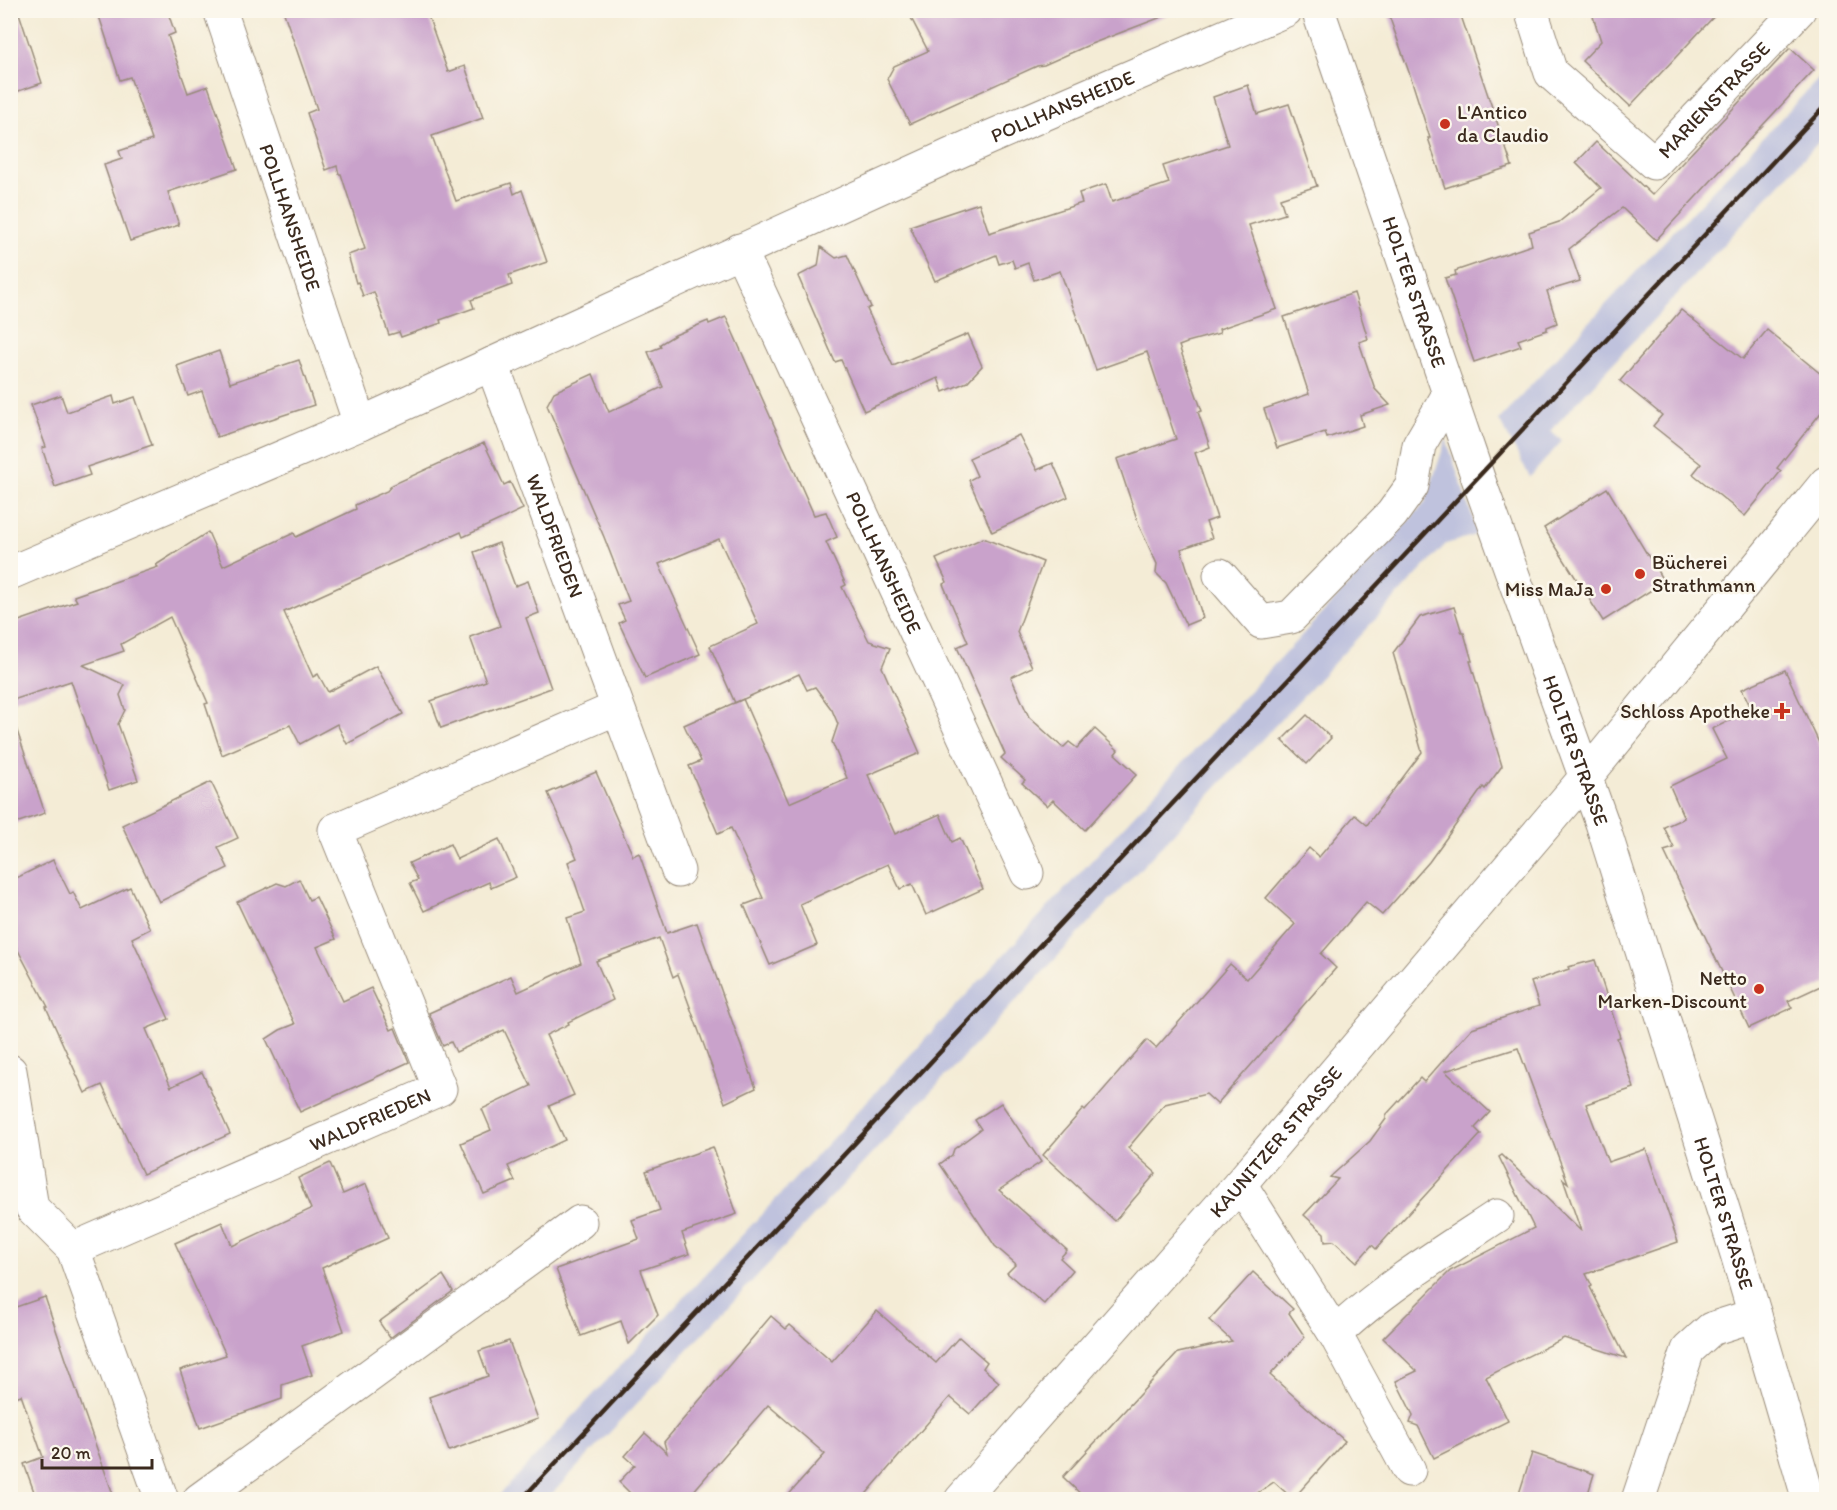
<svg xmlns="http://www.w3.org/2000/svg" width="1837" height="1510" font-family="Itim,sans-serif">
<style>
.industrial{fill:#bfc2dd}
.building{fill:#c9a2cb}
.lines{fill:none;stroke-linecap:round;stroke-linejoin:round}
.minor-casing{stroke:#988b7a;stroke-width:35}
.minor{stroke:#fff;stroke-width:33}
.rail{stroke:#3b2a1e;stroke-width:4.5}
.poi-dot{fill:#c8321e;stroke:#fbf7ec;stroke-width:2}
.labels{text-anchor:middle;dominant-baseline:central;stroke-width:5;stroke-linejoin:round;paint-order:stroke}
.street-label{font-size:20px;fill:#3b2a1e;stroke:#fbf7ec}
.poi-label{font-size:20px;fill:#3b2a1e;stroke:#fbf7ec;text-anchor:end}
</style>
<rect width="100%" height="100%" fill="#fbf7ec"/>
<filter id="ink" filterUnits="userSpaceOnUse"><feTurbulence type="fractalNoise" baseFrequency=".0167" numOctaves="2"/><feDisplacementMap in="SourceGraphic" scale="12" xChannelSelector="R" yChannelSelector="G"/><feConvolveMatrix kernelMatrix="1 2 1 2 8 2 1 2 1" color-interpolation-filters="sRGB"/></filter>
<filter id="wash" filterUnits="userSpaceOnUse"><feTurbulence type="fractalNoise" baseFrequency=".008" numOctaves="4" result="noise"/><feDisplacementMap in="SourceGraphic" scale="24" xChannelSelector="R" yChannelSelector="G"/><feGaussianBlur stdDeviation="1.35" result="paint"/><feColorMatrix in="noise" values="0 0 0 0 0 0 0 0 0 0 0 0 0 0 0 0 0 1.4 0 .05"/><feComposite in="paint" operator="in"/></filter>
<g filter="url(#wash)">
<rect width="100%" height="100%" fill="#f4ecd6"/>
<g class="industrial">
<polygon points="1826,71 1826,134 1550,431 1562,441 1530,477 1499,420 1674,231"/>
<polygon points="1446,439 1478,534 1446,544 547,1499 496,1499 1425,503"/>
</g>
<g id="blocks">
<g class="building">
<polygon points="10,10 18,10 42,83 10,94"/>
<polygon points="97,10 167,10 175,33 168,36 188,93 208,86 237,169 168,192 179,225 130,241 104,165 122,159 119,151 152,140 130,77 120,80"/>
<polygon points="283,10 426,10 448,72 465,66 483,118 432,136 456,201 511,183 514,194 522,190 547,262 509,275 512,285 471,300 474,308 440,320 441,323 401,337 399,332 389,335 374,292 363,296 358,282 356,283 348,255 365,249 341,174 339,174 337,166 326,170 307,113 317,109"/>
<polygon points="907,10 1172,10 1172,13 1091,44 1044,65 1037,66 910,124 887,79 894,66 928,51"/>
<polygon points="1387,10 1459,10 1512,166 1445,188 1428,138 1430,138 1410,75"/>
<polygon points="1591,10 1720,10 1630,106 1582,61 1601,41"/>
<polygon points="1790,48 1814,70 1656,240 1622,208 1569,249 1580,281 1547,291 1557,323 1547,327 1547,330 1518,340 1521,346 1474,362 1445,278 1456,275 1455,271 1532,245 1529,232 1559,222 1601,188 1576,163 1596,142 1652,195"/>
<polygon points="1248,85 1257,114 1289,104 1317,186 1280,198 1285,214 1249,225 1277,309 1219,329 1220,333 1187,342 1187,343 1179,346 1202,411 1198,412 1210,447 1195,453 1217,518 1206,522 1212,538 1181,549 1203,618 1186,625 1166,583 1156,573 1157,564 1140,528 1117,459 1176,439 1147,352 1096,370 1060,271 1034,280 1028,263 1015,268 1012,260 999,264 996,255 935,281 910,226 979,203 989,233 1082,203 1079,193 1106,184 1112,202 1169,183 1163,166 1228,145 1213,97"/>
<polygon points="821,247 836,258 847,255 871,307 867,309 893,366 968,334 982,366 967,382 943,392 938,378 864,411 841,360 835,362 798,276 818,266"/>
<polygon points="1354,293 1368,339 1359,342 1375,389 1390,405 1360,415 1363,426 1327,438 1325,432 1277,448 1264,409 1309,394 1284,317"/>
<polygon points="1681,310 1743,359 1767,330 1827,379 1827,405 1777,468 1781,471 1745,516 1693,474 1701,464 1653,426 1662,415 1620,381"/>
<polygon points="726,317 814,515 826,512 837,537 826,542 846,585 842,587 869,641 890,648 882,667 920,753 868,775 895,834 940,814 952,842 960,838 983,889 926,915 912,884 900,889 888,864 800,904 817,945 770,965 744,905 763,898 731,828 718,834 689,766 701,761 684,725 743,699 789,803 847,778 832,742 838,724 832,710 815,687 807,690 799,674 735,703 710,646 758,624 719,539 659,564 700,654 645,678 619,623 625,620 618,605 629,601 604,537 547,405 554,392 593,374 609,412 663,387 648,352 661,347 660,344 675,335 708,321 709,324"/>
<polygon points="219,351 230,383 299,360 314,405 217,437 202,391 188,396 177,366"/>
<polygon points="61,395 67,412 113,396 115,404 135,397 152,445 87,467 90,475 55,487 42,448 46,447 31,405"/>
<polygon points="1019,435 1037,470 1053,463 1068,497 992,532 969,480 977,476 969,458"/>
<polygon points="484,443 504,485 510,482 523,509 463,537 461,532 284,612 313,677 318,674 328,692 376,666 403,714 347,744 337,724 300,744 290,725 222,755 205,704 208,703 170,617 121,644 124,651 83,665 125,685 120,695 125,710 118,724 138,780 109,790 71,681 10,701 10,624 77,601 74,596 158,567 156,565 208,532 223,566 294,533 296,537 356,509 355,505 387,491 392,485"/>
<polygon points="1607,488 1664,582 1603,621 1544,528"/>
<polygon points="983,538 1043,562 1017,632 1032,667 1011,677 1029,717 1063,748 1069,742 1077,748 1095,729 1118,750 1115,754 1137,774 1085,830 1053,800 1047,806 1022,783 1025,780 1001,758 1005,754 957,647 968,642 943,584 947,582 936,559"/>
<polygon points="499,543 515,586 528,581 539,613 526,618 551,688 441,728 431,701 486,681 470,637 500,626 474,552"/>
<polygon points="1454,607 1462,633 1464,633 1472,661 1470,661 1502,766 1485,789 1483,787 1429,862 1382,915 1366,902 1321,954 1336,968 1217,1104 1206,1094 1165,1104 1128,1148 1156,1173 1115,1221 1043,1155 1083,1109 1085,1111 1147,1040 1156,1048 1230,964 1247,979 1295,924 1266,898 1309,848 1319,857 1355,815 1367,825 1422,752 1393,653 1420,617"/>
<polygon points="1785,670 1827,760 1827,983 1788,1001 1792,1008 1749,1028 1664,851 1674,848 1664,827 1684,818 1670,786 1727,759 1712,729 1752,710 1742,689"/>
<polygon points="1307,715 1331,738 1307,764 1282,740"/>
<polygon points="15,725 45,813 10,825 10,726"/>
<polygon points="596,772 633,856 639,853 667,933 697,923 756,1088 725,1103 678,974 673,977 659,938 596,961 613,1000 568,1022 569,1024 546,1035 574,1095 549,1106 565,1140 508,1166 515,1181 484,1194 461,1143 491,1130 482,1109 531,1086 504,1030 456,1052 451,1042 443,1046 429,1013 511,976 518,992 581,963 567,918 585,912 568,862 577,858 548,793"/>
<polygon points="211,782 238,838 218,847 228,868 159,902 122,825"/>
<polygon points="499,839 516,877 491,888 489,882 424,911 410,883 418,880 409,863 450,844 457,859"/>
<polygon points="53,860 70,894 73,892 82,910 130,887 150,929 132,938 169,1019 146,1029 171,1087 202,1072 230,1134 143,1174 102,1085 85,1093 46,1007 48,1007 10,935 10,881"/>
<polygon points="299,879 309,900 316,897 336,939 317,947 343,1001 371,988 391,1030 395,1028 409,1062 300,1112 266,1039 280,1030 295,1024 237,902 277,883 286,886"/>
<polygon points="1595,960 1620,1037 1617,1038 1634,1088 1586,1104 1608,1162 1646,1149 1678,1242 1586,1274 1592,1286 1590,1287 1626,1358 1564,1338 1486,1377 1508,1421 1434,1458 1418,1426 1410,1423 1413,1415 1396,1381 1417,1371 1383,1338 1450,1271 1534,1228 1499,1157 1502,1155 1581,1231 1563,1179 1568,1183 1518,1048 1445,1071 1490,1112 1475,1128 1481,1134 1376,1249 1372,1245 1357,1262 1334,1241 1325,1242 1324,1233 1304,1215 1338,1179 1330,1177 1370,1141 1386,1119 1386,1115 1420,1078 1424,1082 1472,1028 1539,1006 1531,982 1569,969 1568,967"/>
<polygon points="1001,1103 1041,1162 999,1190 1067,1250 1060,1258 1073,1270 1044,1304 1007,1273 1016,1264 995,1246 940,1164 952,1155 954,1149 981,1129 975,1120"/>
<polygon points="713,1147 737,1214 682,1233 689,1254 641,1270 658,1315 629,1344 621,1321 581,1336 556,1269 639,1239 632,1220 660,1210 646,1171"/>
<polygon points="330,1163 343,1194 366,1184 388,1238 322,1268 344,1331 302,1346 312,1375 282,1385 282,1399 200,1428 180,1370 226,1355 175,1243 222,1222 232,1246 311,1209 298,1178"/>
<polygon points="1253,1272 1293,1309 1289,1313 1305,1337 1270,1375 1345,1441 1293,1499 1274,1482 1247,1500 1087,1500 1063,1477 1178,1353 1232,1341 1209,1320"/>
<polygon points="443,1275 453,1291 390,1338 379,1322"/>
<polygon points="45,1297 78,1395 115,1500 37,1500 24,1464 43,1457 21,1395 10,1399 10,1309"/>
<polygon points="877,1311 936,1363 959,1337 987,1362 983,1368 999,1382 970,1414 950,1397 861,1500 784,1500 825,1454 768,1405 686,1500 637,1500 619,1482 635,1465 625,1456 645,1433 667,1453 664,1442 771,1316 786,1329 790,1325 832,1362"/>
<polygon points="509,1341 538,1419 449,1451 429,1397 488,1376 479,1351"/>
<polygon points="1532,1453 1594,1474 1586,1500 1517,1500"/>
</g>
</g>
</g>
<g filter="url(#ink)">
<use href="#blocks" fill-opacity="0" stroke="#988b7a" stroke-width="1.5"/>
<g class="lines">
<g class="minor-casing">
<g id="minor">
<path id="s1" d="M220,10L360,424L986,139L1286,10"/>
<path id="s2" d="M1318,10L1478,478L1602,823L1737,1254L1809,1500"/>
<path id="s3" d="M1531,10L1551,73L1654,163L1799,10"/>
<path id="s4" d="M740,250L1027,873"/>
<path id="s5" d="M492,364L678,871"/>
<polyline points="10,573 360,424"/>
<polyline points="1220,575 1261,622 1291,617 1392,514 1412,486 1419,445 1449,394"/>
<polyline points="10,1071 32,1208 73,1249 162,1500"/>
<polyline points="1240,1184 1335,1334 1409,1470"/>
<path id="s6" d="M73,1249L440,1089L335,830L617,708"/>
<path d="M1335,1334C1381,1290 1444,1251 1497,1216"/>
<polyline points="199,1500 580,1222"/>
<path id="s7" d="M961,1500L1240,1184L1585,778L1826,483"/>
<polyline points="1638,1500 1688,1350 1711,1329 1755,1315"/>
</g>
</g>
<use href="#minor" class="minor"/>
<polyline class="rail" points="521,1500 1826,105"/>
</g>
</g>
<g class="poi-dot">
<circle cx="1445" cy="124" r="6"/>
<circle cx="1640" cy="574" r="6"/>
<circle cx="1606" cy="589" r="6"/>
<path d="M1779 702h6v6h6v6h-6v6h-6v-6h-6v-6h6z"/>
<circle cx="1759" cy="989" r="6"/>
</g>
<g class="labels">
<g class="street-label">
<text stroke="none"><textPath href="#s3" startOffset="290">MARIENSTRASSE</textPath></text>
<text stroke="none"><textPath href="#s1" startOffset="1208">POLLHANSHEIDE</textPath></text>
<text stroke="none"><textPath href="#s1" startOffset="219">POLLHANSHEIDE</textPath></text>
<text stroke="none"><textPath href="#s2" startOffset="298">HOLTER STRASSE</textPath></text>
<text stroke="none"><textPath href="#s5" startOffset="183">WALDFRIEDEN</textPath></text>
<text stroke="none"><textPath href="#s4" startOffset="344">POLLHANSHEIDE</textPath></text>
<text stroke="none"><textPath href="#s2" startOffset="784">HOLTER STRASSE</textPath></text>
<text stroke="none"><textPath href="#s6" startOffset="324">WALDFRIEDEN</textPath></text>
<text stroke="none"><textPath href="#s7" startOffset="477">KAUNITZER STRASSE</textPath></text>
<text stroke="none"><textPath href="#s2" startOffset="1270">HOLTER STRASSE</textPath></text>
</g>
<g class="poi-label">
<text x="1457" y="112" text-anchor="start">L'Antico<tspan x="1457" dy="23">da Claudio</tspan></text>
<text x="1652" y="562" text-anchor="start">Bücherei<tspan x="1652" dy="23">Strathmann</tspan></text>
<text x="1594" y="589">Miss MaJa</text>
<text x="1770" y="711">Schloss Apotheke</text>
<text x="1747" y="978">Netto<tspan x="1747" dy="23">Marken-Discount</tspan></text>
</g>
</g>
<rect width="1837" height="1510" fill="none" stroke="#fbf7ec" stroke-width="36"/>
<path d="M42 1459v9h110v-9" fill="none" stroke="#3b2a1e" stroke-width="3"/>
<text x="51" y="1459" font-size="18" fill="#3b2a1e" stroke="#fbf7ec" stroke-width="4.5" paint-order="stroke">20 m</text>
</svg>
